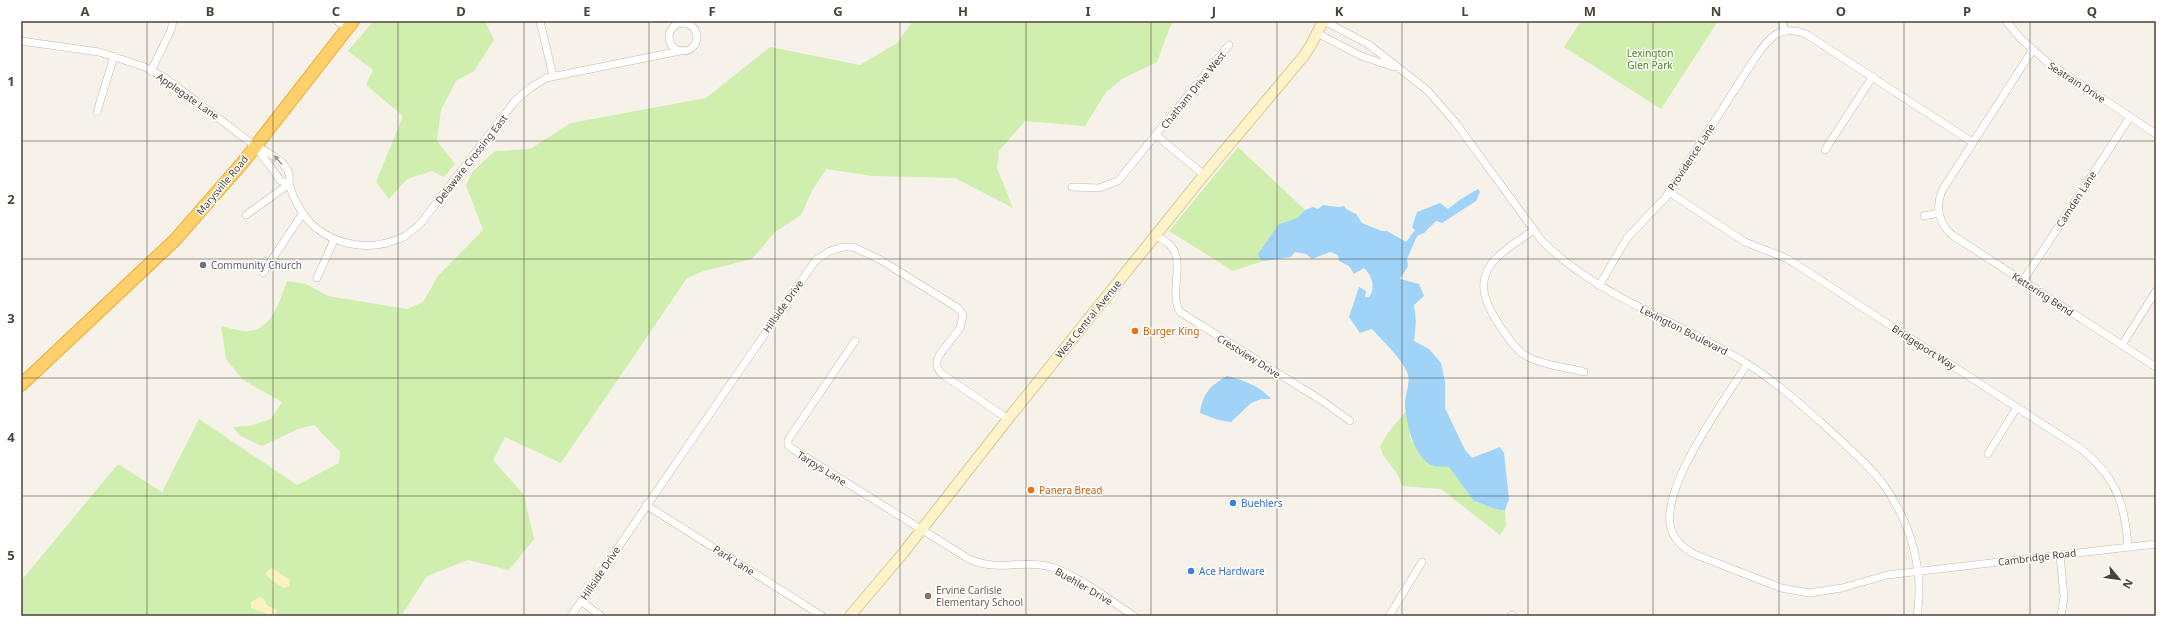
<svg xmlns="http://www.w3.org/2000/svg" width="2177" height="637" font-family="'Noto Sans',sans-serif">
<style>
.green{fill:#d0eeae}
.sand{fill:#fdf1c2}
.water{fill:#a0d3f8}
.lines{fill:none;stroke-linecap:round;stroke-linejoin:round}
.street-casing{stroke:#c3baaa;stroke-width:8}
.secondary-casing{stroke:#dbc894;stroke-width:12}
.highway-casing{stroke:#eea92b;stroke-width:14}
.street{stroke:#fff;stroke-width:7}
.secondary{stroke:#fff3ca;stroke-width:10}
.highway{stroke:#ffd06b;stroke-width:12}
.oneway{fill:#9c9890}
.grid{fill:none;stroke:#4b4336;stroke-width:1;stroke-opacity:0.55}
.worship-dot{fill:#6b7280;stroke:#fff;stroke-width:1.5}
.food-dot{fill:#e8710a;stroke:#fff;stroke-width:1.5}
.shop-dot{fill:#3f7fe0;stroke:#fff;stroke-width:1.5}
.education-dot{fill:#8d6e63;stroke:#fff;stroke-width:1.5}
.labels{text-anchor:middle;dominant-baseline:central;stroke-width:3;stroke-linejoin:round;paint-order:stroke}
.park-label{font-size:10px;fill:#458422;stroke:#fff}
.street-label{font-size:10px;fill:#4b4336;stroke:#fff}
.worship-label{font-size:10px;fill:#5b616d;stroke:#fff;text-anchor:start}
.food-label{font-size:10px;fill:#c56008;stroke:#fff;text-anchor:start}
.shop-label{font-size:10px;fill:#366cbe;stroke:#fff;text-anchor:start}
.education-label{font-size:10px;fill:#785e54;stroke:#fff;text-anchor:start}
.neatline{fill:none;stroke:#4b4336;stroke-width:1.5}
.grid-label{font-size:13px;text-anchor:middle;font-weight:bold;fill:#4b4336}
</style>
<rect width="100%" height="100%" fill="#f6f2e9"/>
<g class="green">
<polygon points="376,21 487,21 486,23 494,40 474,71 456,81 441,110 437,141 455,164 444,177 432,171 407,179 389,199 376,182 403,116 366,85 373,70 348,51 370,25"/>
<path d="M913,21H1174L1169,29L1157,62L1122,79L1106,92L1085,126L1025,121L999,151L997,168L1013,208L955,178L872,176L826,169L813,189L801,215L775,232L752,259L704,271L687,278L561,463L505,437L493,460L524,495L534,539L509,570L468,560L427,576L401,616H21V581L118,464L162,492L199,419L297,485L339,463L340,452L314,425L298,429L262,446L239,435L233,427L249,426L271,419L282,402L243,380L226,359L221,326C230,328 241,332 249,331C273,329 280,299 287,281L306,284L328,296L407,309L423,302L438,276L483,230L466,185L473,171L495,151L530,149L571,123L706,98L770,47L860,65L897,43Z"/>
<polygon points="1581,21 1718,21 1661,109 1564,47"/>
<polygon points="1238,147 1305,210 1297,218 1279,224 1260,259 1263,261 1233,271 1169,231"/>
<path d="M1406,411L1411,440L1432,466H1449L1474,501C1485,504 1494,511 1505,510L1506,526L1500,535L1441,489L1402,486C1397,467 1386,465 1380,447L1387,434Z"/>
</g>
<g class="sand">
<polygon points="272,568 290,580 290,586 284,588 273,581 267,576 266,572"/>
<polygon points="259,597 263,598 268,606 277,610 276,616 268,616 265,613 251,608 251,602"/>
</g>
<g class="water">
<path d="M1478,189L1480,192L1476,201L1442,223L1436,221L1424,233L1417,236L1407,259L1408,266L1400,279L1419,284L1424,296L1414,305L1416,321L1414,341L1429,349L1441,363L1445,382V408L1465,450L1472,458L1500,447L1504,453L1509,499L1505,510C1494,511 1485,504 1474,501L1449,467C1444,466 1438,467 1434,466C1414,461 1405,419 1405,402C1406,393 1410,384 1408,375C1406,363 1381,339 1372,329L1360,333L1349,317L1359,287L1366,291L1365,297H1369C1376,289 1372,275 1364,268L1354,274L1349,266L1339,261L1338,255L1330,252L1312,259L1306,254L1295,252L1291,257L1263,261L1260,259L1258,254L1279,224L1297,218L1305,210L1313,207L1318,209L1323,205L1338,207L1344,206L1346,209L1356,214L1362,223L1382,231H1387L1406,242L1415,230L1412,227L1417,212L1440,203L1448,209L1461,199Z"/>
<path d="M1227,376C1242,380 1261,386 1271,399H1261L1251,403L1231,422L1218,420L1200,413C1203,393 1210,386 1227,376Z"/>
</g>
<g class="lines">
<g class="street-casing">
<g id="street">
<polyline points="337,21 347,28"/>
<polyline points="540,21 553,76"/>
<path d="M1324,21L1368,44L1427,90L1455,122L1542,241C1598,296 1670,318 1736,357C1769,376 1796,400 1824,425C1843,443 1864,460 1880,480C1909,518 1925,568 1917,616"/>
<polyline points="1782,21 1785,31"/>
<polyline points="2006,21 2020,38 2047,62 2156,134"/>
<circle cx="683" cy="37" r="14"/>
<polyline points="1317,33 1361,56 1394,67"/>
<polyline points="21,41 99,52 145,67 164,77 255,146 281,181 289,184"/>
<path d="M2032,51L1943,189C1935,206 1938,222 1952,235L2156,367"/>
<polyline points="151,71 171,30 173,21"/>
<polyline points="97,112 114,56"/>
<polyline points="1156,135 1204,175"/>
<path d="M255,146C266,151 286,161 289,174C290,177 289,180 289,183C291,192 298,206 303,214C326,245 367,253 401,238C408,235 415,228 421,223L515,101L530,88L546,78L680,51"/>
<polyline points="1825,150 1873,76"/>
<polyline points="1072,187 1099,188 1118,181 1229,45"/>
<path d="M1669,192L1745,242L1788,259L2081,449C2116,477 2125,503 2128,547"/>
<polyline points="246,215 289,184"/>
<polyline points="1924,216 1939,213"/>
<path d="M1534,230C1520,240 1502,250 1491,264C1486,271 1483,281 1484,290C1485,307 1513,350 1528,357C1545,366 1566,367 1584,372"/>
<path d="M1156,235C1160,238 1165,241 1169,244C1187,261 1168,292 1180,312L1324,402L1350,421"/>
<polyline points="263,273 303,213"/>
<polyline points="317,278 334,240"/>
<polyline points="2023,281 2130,117"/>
<path d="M1599,286L1627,238L1666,197L1755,58C1769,38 1779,24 1806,34L1972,142"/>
<path d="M855,341L788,440V445L791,448L969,559C998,572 1018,560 1047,566C1072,571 1111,601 1134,616"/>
<polyline points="2122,345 2156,291"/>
<path d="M1747,364C1725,400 1664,482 1670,524C1672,538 1682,547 1694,554L1781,588L1809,593L1842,588L1887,575L2156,544"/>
<polyline points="1988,454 2017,407"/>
<polyline points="646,505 822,616"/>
<polyline points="2060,555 2064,597 2061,616"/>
<polyline points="581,601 601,616"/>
<path d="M571,616L808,271L816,260L830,251L843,247H853L879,259L958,308L963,315L960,328L940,354C935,362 936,368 942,374L1008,419"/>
<polyline points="1389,616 1422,562"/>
<polyline points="1512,616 1512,615"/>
</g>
</g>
<g class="secondary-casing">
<polyline id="secondary" points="850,616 904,552 1008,419 1204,175 1303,57 1311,45 1323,21"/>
</g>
<g class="highway-casing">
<polyline id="highway" points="21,385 175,240 244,161 353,21"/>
</g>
<use href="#street" class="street"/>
<use href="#secondary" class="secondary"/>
<use href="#highway" class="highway"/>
</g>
<defs><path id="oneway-solid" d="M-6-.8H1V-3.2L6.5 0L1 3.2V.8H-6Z"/></defs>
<use class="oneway" href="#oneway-solid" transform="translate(278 160) rotate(-130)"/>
<path class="grid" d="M147,21V616M273,21V616M398,21V616M524,21V616M649,21V616M775,21V616M900,21V616M1026,21V616M1151,21V616M1277,21V616M1402,21V616M1528,21V616M1653,21V616M1779,21V616M1904,21V616M2030,21V616M21,141H2156M21,259H2156M21,378H2156M21,496H2156"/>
<circle class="worship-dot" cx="203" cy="265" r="4"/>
<g class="food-dot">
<circle cx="1135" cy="331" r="4"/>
<circle cx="1031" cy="490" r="4"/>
</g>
<g class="shop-dot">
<circle cx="1233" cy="503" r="4"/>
<circle cx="1191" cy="571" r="4"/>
</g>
<circle class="education-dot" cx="928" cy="596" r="4"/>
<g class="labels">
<g class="park-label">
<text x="1650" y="53">Lexington<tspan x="1650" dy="12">Glen Park</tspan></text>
</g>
<g class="street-label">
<text transform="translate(2077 82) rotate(33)">Seatrain Drive</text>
<text transform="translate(1193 90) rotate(-51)">Chatham Drive West</text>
<text transform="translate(188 96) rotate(35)">Applegate Lane</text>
<text transform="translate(1691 157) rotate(-57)">Providence Lane</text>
<text transform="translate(471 159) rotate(-52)">Delaware Crossing East</text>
<text transform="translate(222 185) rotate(-50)">Marysville Road</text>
<text transform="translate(2076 199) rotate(-57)">Camden Lane</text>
<text transform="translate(2043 294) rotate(33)">Kettering Bend</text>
<text transform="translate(783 306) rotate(-55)">Hillside Drive</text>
<text transform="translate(1088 319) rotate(-51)">West Central Avenue</text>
<text transform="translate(1684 330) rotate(27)">Lexington Boulevard</text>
<text transform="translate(1924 347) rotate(33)">Bridgeport Way</text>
<text transform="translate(1249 356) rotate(32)">Crestview Drive</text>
<text transform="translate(822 468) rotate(32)">Tarpys Lane</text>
<text transform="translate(2037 557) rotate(-7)">Cambridge Road</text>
<text transform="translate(734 560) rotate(32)">Park Lane</text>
<text transform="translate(600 573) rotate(-56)">Hillside Drive</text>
<text transform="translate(1084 586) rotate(30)">Buehler Drive</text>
</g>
<g class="worship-label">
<text x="211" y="265">Community Church</text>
</g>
<g class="food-label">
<text x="1143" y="331">Burger King</text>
<text x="1039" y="490">Panera Bread</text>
</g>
<g class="shop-label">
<text x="1241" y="503">Buehlers</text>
<text x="1199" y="571">Ace Hardware</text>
</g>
<g class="education-label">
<text x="936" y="590">Ervine Carlisle<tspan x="936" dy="12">Elementary School</tspan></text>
</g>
</g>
<rect width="2177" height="637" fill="none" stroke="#ffffff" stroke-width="44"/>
<g transform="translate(2119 579) rotate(119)" stroke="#ffffff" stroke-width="3" paint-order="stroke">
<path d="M0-3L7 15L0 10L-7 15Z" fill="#4b4336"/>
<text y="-6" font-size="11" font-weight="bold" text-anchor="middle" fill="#4b4336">N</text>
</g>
<rect x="22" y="22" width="2133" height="593" class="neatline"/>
<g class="grid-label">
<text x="85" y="16">A</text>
<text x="210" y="16">B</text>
<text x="336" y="16">C</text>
<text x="461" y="16">D</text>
<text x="587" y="16">E</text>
<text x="712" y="16">F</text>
<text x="838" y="16">G</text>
<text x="963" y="16">H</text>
<text x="1088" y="16">I</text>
<text x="1214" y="16">J</text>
<text x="1339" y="16">K</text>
<text x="1465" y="16">L</text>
<text x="1590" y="16">M</text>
<text x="1716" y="16">N</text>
<text x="1841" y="16">O</text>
<text x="1967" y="16">P</text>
<text x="2092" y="16">Q</text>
<text x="11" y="86">1</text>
<text x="11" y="204">2</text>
<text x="11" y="323">3</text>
<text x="11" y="442">4</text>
<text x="11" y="560">5</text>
</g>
</svg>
